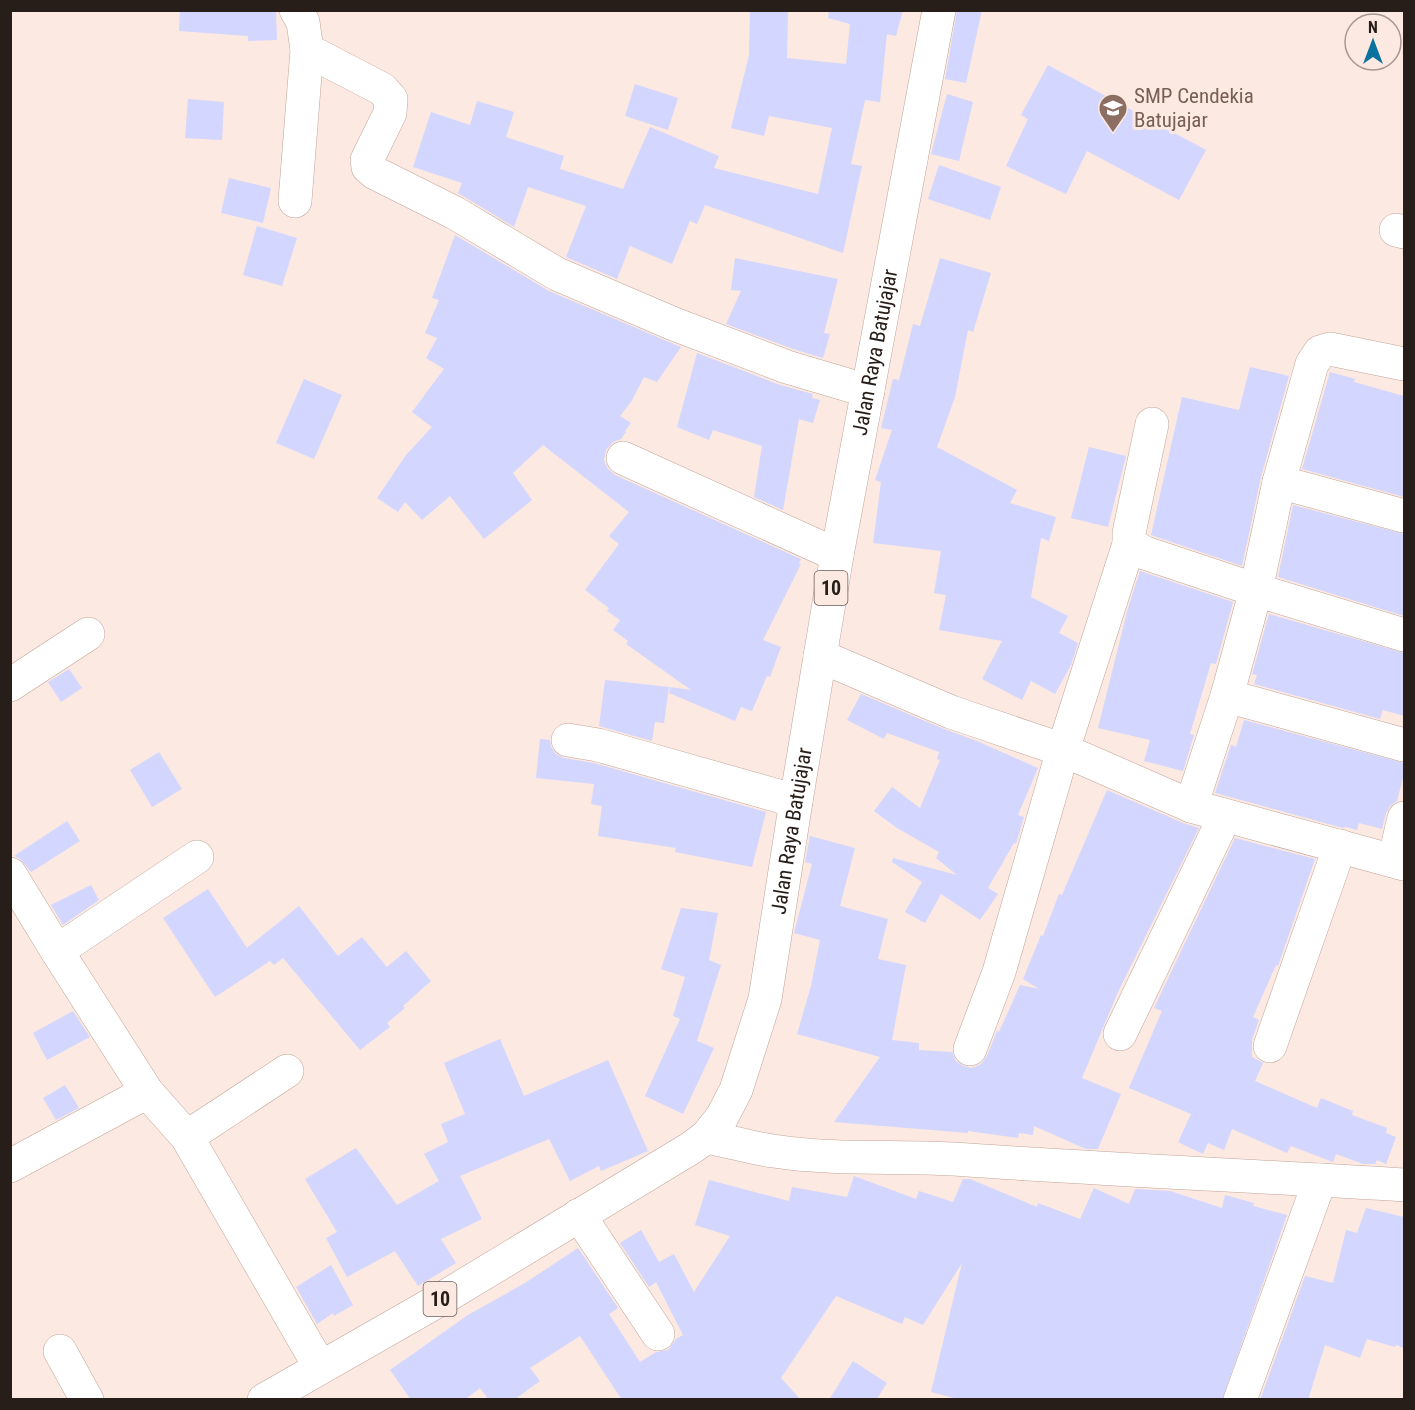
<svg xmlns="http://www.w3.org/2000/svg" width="1415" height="1410" font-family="'Roboto Condensed',sans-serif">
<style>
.building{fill:#d3d6fe}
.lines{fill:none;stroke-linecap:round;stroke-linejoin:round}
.minor-casing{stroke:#c1a599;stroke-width:34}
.trunk-casing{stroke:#c1a599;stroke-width:34}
.minor{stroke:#fff;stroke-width:33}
.trunk{stroke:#fff;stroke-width:33}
.labels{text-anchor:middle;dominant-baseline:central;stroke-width:6;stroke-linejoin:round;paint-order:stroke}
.shield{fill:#fce9e1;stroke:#685b55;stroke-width:1.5}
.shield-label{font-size:20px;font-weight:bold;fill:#281e19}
.education-label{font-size:21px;fill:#785e54;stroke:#fce9e1;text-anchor:start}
.street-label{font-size:21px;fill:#281e19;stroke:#fce9e1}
</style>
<rect width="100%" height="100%" fill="#fce9e1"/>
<g class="building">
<polygon points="180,10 276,10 277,40 248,41 248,36 179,31"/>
<polygon points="750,10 788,10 787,58 846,64 850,24 828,18 829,10 903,10 896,36 887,34 880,102 865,100 851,164 862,166 843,253 705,205 697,224 690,221 672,264 630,246 617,279 566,257 586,206 528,187 514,227 458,193 462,183 413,167 431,112 470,125 477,101 514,112 506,137 564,156 560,169 623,189 650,127 719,156 714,168 818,194 832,128 769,116 764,136 731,128 749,55"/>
<polygon points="957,10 982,10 966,83 945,79"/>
<polygon points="1048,65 1206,150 1179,200 1087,151 1066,194 1006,166 1028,119 1021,115"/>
<polygon points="635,84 678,98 668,130 625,116"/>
<polygon points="947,94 973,102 959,161 931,154"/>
<polygon points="188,99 224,102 222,140 185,138"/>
<polygon points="939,165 1001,187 990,220 928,199"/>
<polygon points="229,178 271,188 263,223 221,213"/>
<polygon points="257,226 297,238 282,286 243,275"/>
<polygon points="455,235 549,291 681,347 657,382 644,377 631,402 620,416 631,423 625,431 626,432 621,439 613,442 606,450 604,460 608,469 615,475 801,559 799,564 801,564 763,640 781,647 770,677 767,676 752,711 741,707 735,721 669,693 670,687 691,690 626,644 628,641 613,630 620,620 607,611 609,608 585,590 619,544 609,536 629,512 543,445 513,473 532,500 484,539 450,496 422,520 405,502 398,512 377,498 406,455 432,427 412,412 444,369 426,358 437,338 425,333 439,300 432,298"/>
<polygon points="735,258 838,279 824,333 830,334 823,358 793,349 726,324 741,291 731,290"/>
<polygon points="940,258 991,273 973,332 968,330 955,397 937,447 1017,490 1010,503 1056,517 1049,541 1041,538 1031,597 1068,616 1059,633 1078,643 1071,665 1055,694 1031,681 1022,700 982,679 1002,641 939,630 946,595 934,593 941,551 873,543 881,482 875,480 892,430 881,428 893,379 899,380 913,324 920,326"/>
<polygon points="697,353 780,385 813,394 812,398 820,400 813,423 799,419 783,510 754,497 762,446 713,430 709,440 677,427"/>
<polygon points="1250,367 1289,376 1261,477 1242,566 1151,535 1182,397 1239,410"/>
<polygon points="1330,372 1355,379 1354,382 1404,396 1404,497 1302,469"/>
<polygon points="304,379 342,395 314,459 276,443"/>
<polygon points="1089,447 1126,456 1108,527 1071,518"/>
<polygon points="1293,505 1404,534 1404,616 1278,577"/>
<polygon points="1140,571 1233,602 1216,664 1211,663 1190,734 1194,735 1183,771 1144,761 1150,740 1098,728 1128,608"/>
<polygon points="1269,614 1404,653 1404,716 1383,710 1380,719 1254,684 1257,675 1252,674"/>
<polygon points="69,669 82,688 61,702 48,682"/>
<polygon points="605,680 669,687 664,723 655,722 652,741 599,726"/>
<polygon points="861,694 944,729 977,741 1038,768 1018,815 1024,817 1016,844 1014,843 988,888 998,894 980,920 941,894 925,923 905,912 922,882 892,862 893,858 957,875 936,858 939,852 897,828 874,811 892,787 920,808 940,760 937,759 939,752 887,733 884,739 847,720"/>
<polygon points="1244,720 1404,763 1404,774 1397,801 1390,806 1386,813 1382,829 1359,823 1357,830 1346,827 1343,828 1215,793 1231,745 1236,747"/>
<polygon points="540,739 550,740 551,747 556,754 564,758 594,763 766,812 752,867 675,852 676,848 598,836 602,806 591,804 594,784 536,778"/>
<polygon points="159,752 182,789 152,807 130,770"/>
<polygon points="1107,790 1183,823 1199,828 1118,992 1082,1078 1121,1094 1098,1149 1086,1149 1034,1126 1033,1135 1019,1133 1018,1138 968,1131 968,1133 834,1122 880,1057 797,1034 811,986 820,940 794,933 812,864 805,862 810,836 855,848 840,906 888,919 878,959 906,965 892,1040 919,1043 919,1050 952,1052 956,1061 963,1066 972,1068 981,1064 987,1056 997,1031 999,1032 1020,985 1039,989 1023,979 1041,935 1043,936 1059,894 1062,895"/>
<polygon points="67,821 80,841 31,872 19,858 14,856"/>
<polygon points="1235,838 1315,859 1278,966 1276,965 1253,1017 1259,1020 1252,1040 1252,1057 1263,1063 1255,1081 1317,1108 1321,1098 1353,1111 1352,1115 1387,1128 1386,1133 1396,1137 1386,1164 1377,1160 1375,1164 1363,1164 1336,1154 1333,1162 1291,1146 1287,1153 1232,1129 1224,1150 1208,1143 1203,1154 1178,1142 1191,1114 1129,1088 1162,1011 1154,1008"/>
<polygon points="91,885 99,900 63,925 51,905"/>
<polygon points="208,889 247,948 299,906 338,956 362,937 387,967 406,951 431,981 403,1006 405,1008 387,1023 390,1027 360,1050 283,958 274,965 270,961 215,997 163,918"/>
<polygon points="681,908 718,913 709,960 721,965 697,1041 714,1048 683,1114 645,1096 680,1019 673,1016 685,977 661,969"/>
<polygon points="73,1011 90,1037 47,1060 33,1033"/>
<polygon points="500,1039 524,1096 608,1060 648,1151 601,1171 599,1166 570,1181 549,1139 460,1176 482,1219 441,1239 456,1263 418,1286 395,1251 347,1277 326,1238 337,1232 305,1179 356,1148 397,1205 439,1181 424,1154 448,1142 441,1124 465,1114 444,1063"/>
<polygon points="65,1085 79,1108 56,1120 43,1098"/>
<polygon points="854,1176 916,1199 919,1191 953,1202 963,1179 970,1179 1037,1207 1038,1203 1080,1219 1094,1188 1129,1204 1135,1189 1170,1191 1222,1208 1225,1195 1254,1203 1253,1206 1287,1215 1222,1400 962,1400 931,1392 962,1263 923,1325 905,1317 902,1324 836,1296 781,1378 801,1400 622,1400 580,1336 530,1368 540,1381 514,1400 489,1400 480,1388 464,1400 411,1400 390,1370 468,1315 525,1283 578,1248 618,1308 609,1314 640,1362 656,1352 668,1350 676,1339 683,1335 656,1282 649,1287 620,1243 641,1230 659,1262 674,1254 694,1292 730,1236 695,1225 709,1180 789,1201 792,1187 847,1197"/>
<polygon points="1366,1208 1404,1217 1404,1348 1396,1345 1395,1347 1367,1339 1360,1358 1325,1345 1308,1400 1260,1400 1305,1276 1333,1283 1346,1230 1357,1233"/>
<polygon points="331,1265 353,1305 334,1316 333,1313 317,1324 296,1287"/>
<polygon points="853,1361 887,1383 876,1400 829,1400"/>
</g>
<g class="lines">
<g class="minor-casing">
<g id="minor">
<polyline points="307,50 382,89 391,99 390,113 367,160 368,167 375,173 455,213 557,274 674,324 787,367 868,391"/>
<polyline points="295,201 307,50 303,22 296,10"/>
<polyline points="1396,230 1404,232"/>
<polyline points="623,458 837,555"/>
<polyline points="1279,482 1404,516"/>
<polyline points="1129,544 1145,553 1256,590 1404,635"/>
<polyline points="820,656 951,712 1063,750 1191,806 1404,864"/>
<polyline points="10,685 88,634"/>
<polyline points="1227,696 1404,745"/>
<polyline points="568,740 598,745 796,801"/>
<polyline points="1191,806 1227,696 1256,590 1279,482 1312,364 1320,352 1330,349 1404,364"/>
<polyline points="1394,861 1404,818"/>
<polyline points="10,874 57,951 147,1092 187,1137 320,1367"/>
<polyline points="57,951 197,857"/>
<polyline points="1120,1034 1225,816"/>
<polyline points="1270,1046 1340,846"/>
<polyline points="970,1049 999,972 1063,750 1129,544 1129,533 1152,424"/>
<polyline points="187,1137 287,1071"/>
<path d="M706,1137C729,1141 751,1148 773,1151C838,1161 904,1155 968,1160C1114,1170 1259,1176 1404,1185"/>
<polyline points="10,1166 147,1092"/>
<polyline points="579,1215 658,1334"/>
<polyline points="60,1351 87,1400"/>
<polyline points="1240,1400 1320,1180"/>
</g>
</g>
<g class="trunk-casing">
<g id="trunk">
<path id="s1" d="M264,1400L448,1295L691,1148L706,1137L722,1117L736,1090L765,999L796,801L837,555L939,10"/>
</g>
</g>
<use href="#minor" class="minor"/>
<use href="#trunk" class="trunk"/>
</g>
<defs>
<g id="school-pin" transform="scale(1.5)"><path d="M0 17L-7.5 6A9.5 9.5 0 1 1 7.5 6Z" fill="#8d6e63" stroke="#fce9e1"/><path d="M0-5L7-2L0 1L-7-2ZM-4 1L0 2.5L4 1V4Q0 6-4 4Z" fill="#fff"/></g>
</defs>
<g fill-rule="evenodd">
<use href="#school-pin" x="1113" y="108"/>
</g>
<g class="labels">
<g class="shield">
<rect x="814.5" y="571" width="33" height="34" rx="4.5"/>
<rect x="423.5" y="1282" width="33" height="34" rx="4.5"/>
</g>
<g class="shield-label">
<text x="831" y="588">10</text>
<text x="440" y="1299">10</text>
</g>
<g class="education-label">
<text x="1134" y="96">SMP Cendekia<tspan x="1134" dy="24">Batujajar</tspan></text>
</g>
<g class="street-label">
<text stroke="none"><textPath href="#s1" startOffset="1322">Jalan Raya Batujajar</textPath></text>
<text stroke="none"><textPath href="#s1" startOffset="836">Jalan Raya Batujajar</textPath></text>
</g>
</g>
<rect width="1415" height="1410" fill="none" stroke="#281e19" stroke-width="24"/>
<g transform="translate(1373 42)"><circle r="28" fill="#fce9e1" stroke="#a79891" stroke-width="1.5"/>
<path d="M0-4.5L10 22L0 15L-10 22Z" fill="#0b719e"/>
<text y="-9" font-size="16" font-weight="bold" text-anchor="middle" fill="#281e19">N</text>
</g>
</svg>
